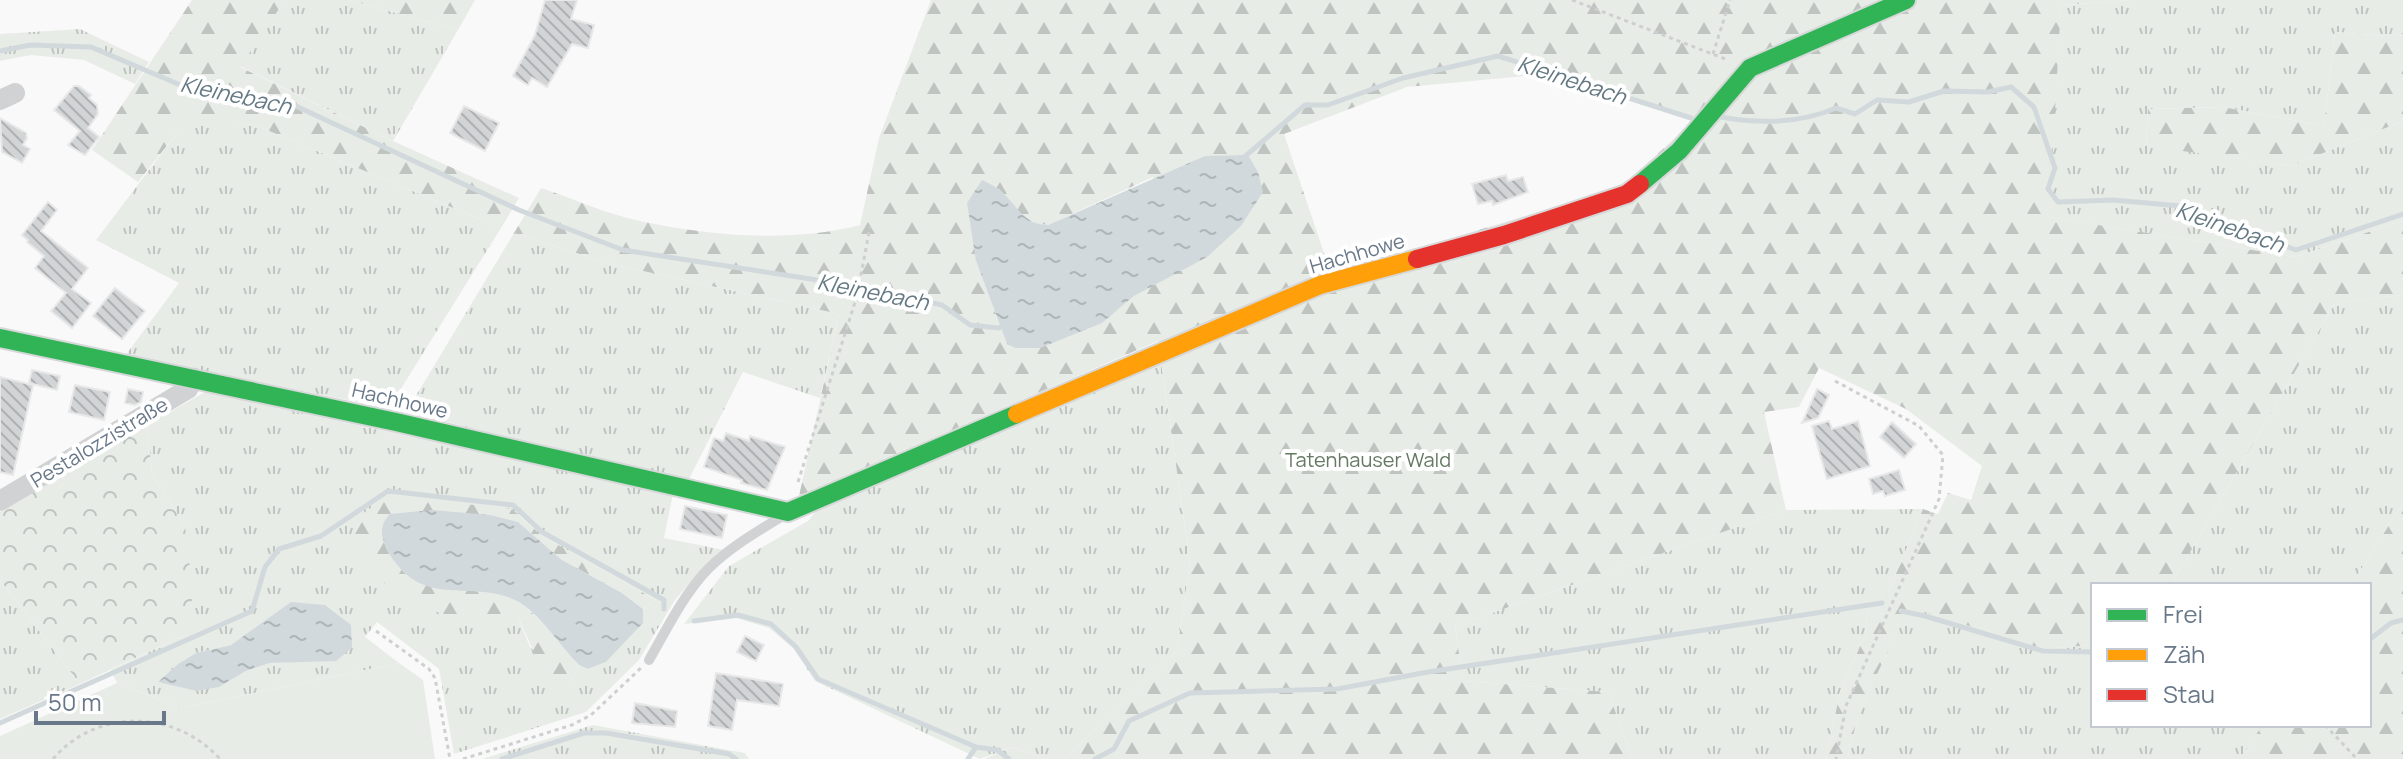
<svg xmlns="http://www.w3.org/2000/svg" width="2403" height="759" font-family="Manrope,sans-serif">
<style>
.grass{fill:url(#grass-tufts);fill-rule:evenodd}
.forest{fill:url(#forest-firs);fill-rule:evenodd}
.park{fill:url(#park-crowns)}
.garden{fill:#e8ece7}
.water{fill:url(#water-ripples)}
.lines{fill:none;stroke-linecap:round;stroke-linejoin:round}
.stream{stroke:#d2d9dc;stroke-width:5}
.building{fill:url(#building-back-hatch);stroke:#e8e8e8;stroke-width:2}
.fast-casing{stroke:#d6d7d8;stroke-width:22}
.slow-casing{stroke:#d6d7d8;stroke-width:22}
.jam-casing{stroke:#d6d7d8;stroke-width:22}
.path{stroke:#cecfd0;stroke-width:3;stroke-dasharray:4 4;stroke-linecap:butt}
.lane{stroke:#d1d2d4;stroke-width:10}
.street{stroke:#d1d2d4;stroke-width:20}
.fast{stroke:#30b455;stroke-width:18}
.slow{stroke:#ff9f0a;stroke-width:18}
.jam{stroke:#e5322d;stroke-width:18}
.labels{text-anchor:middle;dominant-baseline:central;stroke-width:8;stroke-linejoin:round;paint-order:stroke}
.street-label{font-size:20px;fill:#687889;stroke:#fff}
.park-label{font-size:20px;fill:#667a63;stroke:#fff}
.water-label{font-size:22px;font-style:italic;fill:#647983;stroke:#fff}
</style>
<defs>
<pattern id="grass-tufts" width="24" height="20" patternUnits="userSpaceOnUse" patternTransform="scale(2)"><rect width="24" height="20" fill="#e8ece7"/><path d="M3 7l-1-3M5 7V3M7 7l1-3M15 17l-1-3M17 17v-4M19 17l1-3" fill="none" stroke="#c0c4c1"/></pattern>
<pattern id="forest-firs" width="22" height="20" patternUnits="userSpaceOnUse" patternTransform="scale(2)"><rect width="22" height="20" fill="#e8ece7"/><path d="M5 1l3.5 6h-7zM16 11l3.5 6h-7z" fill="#c0c4c1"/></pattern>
<pattern id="park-crowns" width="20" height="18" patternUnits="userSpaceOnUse" patternTransform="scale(2)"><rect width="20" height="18" fill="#e8ece7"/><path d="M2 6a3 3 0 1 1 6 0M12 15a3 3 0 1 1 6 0" fill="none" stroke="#c0c4c1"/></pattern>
<pattern id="water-ripples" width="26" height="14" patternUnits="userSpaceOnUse" patternTransform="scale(2)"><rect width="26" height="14" fill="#d2d9dc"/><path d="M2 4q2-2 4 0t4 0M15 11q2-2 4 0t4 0" fill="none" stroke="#aeb5b8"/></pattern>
<pattern id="building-back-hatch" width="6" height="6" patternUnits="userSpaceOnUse" patternTransform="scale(2)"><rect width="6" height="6" fill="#d2d4d5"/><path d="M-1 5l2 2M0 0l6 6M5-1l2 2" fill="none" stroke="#aeb1b3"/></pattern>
</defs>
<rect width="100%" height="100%" fill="#f9f9f9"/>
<g class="grass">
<polygon points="285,0 349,0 458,30 393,141 239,66"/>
<polygon points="2132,0 2403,0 2403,33 2388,36 2335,32 2324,126 2223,107 2148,109 2146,145 2291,166 2403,121 2403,220 2296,257 2048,217 2061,5"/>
<polygon points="80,29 149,62 135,84 84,60 31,55 0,61 0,34"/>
<polygon points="189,117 255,125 501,228 389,408 125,356 179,283 96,240"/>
<polygon points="514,233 611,264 839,314 820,398 743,372 688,481 418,415 414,399"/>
<polygon points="2403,295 2403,503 2351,585 2171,585 2335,303"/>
<polygon points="1161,362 1190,562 1177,651 1065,759 1044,759 1013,747 980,759 815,681 793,648 769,628 736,618 684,624 729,566 808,521 819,507"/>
<path d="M205,392L673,494L664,538L724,550L704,566L675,600L639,660L586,712L454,754L439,669L377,622L365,637L399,663L182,708L117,683L111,670L184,635L185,526L152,474L147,425ZM512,509L542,536L656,600L643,609V623L606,662L588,669L579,665L569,684L530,647L517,615ZM258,626L336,660L270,663L246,671L219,687L159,682L178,664L196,653L231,645Z"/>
<polygon points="1923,509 1888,593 1868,601 1865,635 1840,692 1826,759 1633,759 1608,692 1463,681 1455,626 1786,510"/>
<polygon points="0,580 80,684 0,719"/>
<polygon points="1909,606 2043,649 2093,645 2093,725 2262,725 2241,759 1868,759 1848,756 1859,712"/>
<polygon points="593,725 745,753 749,759 482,759"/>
</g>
<g class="forest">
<polygon points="192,0 285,0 240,67 393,141 519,198 501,228 255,125 189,118 138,182 92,150"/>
<polygon points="349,0 475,0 458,30"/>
<path d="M931,0H2132L2061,5L2049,217L2296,257L2403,220V295L2335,303L2171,585H2093V645L2043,649L1909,607L1859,712L1848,756L1868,759H1826L1840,692L1865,635L1868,600L1888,593L1923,509L1938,514L1948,493L1971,500L1982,466L1906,409L1819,368L1799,407L1764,412L1786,510L1455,626L1463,681L1608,692L1633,759H1065L1177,651L1190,562L1158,341L799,496L839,314L611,264L514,233L541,188C574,199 607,214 640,221C709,236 791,243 860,225L879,138ZM1537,75L1696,118L1622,187L1331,274L1284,134L1407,87ZM1153,177L1167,278L1134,296L1102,323L1015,348L1007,344L976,261L999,189C1013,206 1025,225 1048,225Z"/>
<polygon points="2335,32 2388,36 2403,33 2403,121 2291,166 2146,146 2148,109 2223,107 2324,126"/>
<path d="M388,496L512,509L542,536L656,600L643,609L622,593L562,560L518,522L490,515L390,514C382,522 380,532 384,542C387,552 393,560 400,568C431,603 476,581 514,600C540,613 559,645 579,665L569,684L544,674L517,615L447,617L388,587L351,548L355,519Z"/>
<polygon points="2403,503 2403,759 2241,759 2262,725 2369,725 2369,585 2351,585"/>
<polygon points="1013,747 1044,759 984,759"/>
</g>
<polygon class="park" points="147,425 152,474 185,526 193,595 184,635 80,684 0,580 0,512"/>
<polygon class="garden" points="399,663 423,680 435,759 0,759 0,736 117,683 182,708"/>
<g class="water">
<path d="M1248,155L1258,172L1263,192L1241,226L1207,257L1134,296L1102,323L1040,348H1015L1007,344L976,261L967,203L982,180C988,183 995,186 1000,190C1017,205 1023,225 1048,225L1205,156Z"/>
<path d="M432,510L490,515L518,522L562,560L622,593L643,609V623L606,662L588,669L579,665C559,645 540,613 515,600C476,581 431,604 400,568C393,560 387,552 384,542C380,532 382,522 390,514Z"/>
<polygon points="291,602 325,605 351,625 352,648 336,661 270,663 246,671 219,687 197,691 158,682 178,664 196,653 231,645"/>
</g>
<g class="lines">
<g class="stream">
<polyline points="0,51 30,45 91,47 185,87 285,101 519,210 623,250 856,286 942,305 970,325 999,328 1002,326"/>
<path d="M1721,117C1760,124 1799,124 1836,108L1855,114L1877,100L1909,102L1944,91L1988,92L2011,87L2034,107L2055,168L2048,189L2058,202L2113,200L2181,206L2296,250L2403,214"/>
<polyline points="1242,159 1305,105 1328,105 1403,78 1498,56 1691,118"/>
<polyline points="1901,611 1925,616 2043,651 2093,652"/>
<polyline points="694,621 738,615 771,624 796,647 818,679 976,747 997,750 1009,759"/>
<polyline points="2369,640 2391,623 2403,620"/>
<polyline points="0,723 252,611 265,567 279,549 321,536 388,491 513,505 542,532 664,600 664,609"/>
<polyline points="502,759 584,733 606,733 729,754 736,759"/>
<polyline points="968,759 976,747"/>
<polyline points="1095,759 1114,749 1129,721 1190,693 1337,689 1428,672 1882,603"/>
</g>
</g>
<g class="building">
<polygon points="545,0 577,0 571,19 594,25 588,48 572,44 547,87 532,78 528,85 513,76 535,35"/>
<polygon points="74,86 79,86 91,95 89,98 97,105 98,114 88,128 99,137 85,155 68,145 80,131 54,110"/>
<polygon points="464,106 499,123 485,151 450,133"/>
<polygon points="0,118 26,133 27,138 23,145 30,149 22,163 2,152"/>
<polygon points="1506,175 1508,181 1523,177 1528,192 1493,205 1492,201 1478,204 1472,184"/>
<polygon points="48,202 57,210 41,231 88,268 72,289 91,303 72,328 51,311 66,293 35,268 44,256 27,242 28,240 22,235"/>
<polygon points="115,288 145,311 122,339 93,316"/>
<polygon points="32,370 60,376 57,390 29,383"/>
<polygon points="0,377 33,385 13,475 0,472"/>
<polygon points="75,385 110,392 104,420 69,412"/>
<polygon points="128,389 143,392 141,402 135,405 125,403"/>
<polygon points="1817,389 1829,395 1818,418 1802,423"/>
<polygon points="1829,421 1832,429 1858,421 1870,466 1827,479 1812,426"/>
<polygon points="1892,422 1916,444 1904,458 1880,437"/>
<polygon points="726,433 749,441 750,436 785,447 767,490 741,483 742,480 704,467 714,438 723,441"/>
<polygon points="1899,470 1905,490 1885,496 1883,491 1873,494 1869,479"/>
<polygon points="685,506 727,515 722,538 680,529"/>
<polygon points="745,636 764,645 756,661 737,652"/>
<polygon points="716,673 783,684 779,706 737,700 732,730 708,726"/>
<polygon points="635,703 677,711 675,727 632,723"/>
</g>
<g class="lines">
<g class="fast-casing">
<g id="fast">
<polyline points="1640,184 1679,151 1750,68 1906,0"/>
<polyline points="0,338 396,422 788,512 1017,414"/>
</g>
</g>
<g class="slow-casing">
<polyline id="slow" points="1017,414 1320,285 1417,259"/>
</g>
<g class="jam-casing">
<polyline id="jam" points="1417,259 1504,235 1627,194 1640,184"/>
</g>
<g class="path">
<polyline points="1572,0 1728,60"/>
<polyline points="1713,54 1730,0"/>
<polyline points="1835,381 1919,426 1943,455 1939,499 1846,706 1836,759"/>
<polyline points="798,482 857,296 870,227"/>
<polyline points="376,631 429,669 435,678 450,759"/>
<polyline points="2325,725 2357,759"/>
<path d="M53,759C97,707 176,710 220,759"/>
<polyline points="463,759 572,725 591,715 641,668"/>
</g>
<path class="lane" d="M649,660C667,629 683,595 708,569C729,548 755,533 781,517"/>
<g class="street">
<polyline points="0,100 15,93"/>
<polyline points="0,501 188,389 193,378"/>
</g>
<use href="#fast" class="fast"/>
<use href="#slow" class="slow"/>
<use href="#jam" class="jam"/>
</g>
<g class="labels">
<g class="street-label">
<text transform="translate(1357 253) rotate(-16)">Hachhowe</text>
<text transform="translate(400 400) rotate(13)">Hachhowe</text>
<text transform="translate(99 442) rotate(-31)">Pestalozzistraße</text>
</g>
<g class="park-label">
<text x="1368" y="459">Tatenhauser Wald</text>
</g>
<g class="water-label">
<text transform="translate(1572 80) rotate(18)">Kleinebach</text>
<text transform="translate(236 95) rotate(12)">Kleinebach</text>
<text transform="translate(2230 227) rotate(19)">Kleinebach</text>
<text transform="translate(873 292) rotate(11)">Kleinebach</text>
</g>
</g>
<rect x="2091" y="583" width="280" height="144" fill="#ffffff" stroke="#c3c9d0" stroke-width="2"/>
<rect x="2107" y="609" width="40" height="12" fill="#30b455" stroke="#c3c9d0" stroke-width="2"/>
<text x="2163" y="623" font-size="24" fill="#687889">Frei</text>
<rect x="2107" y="649" width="40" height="12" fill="#ff9f0a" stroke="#c3c9d0" stroke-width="2"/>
<text x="2163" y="663" font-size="24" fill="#687889">Zäh</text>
<rect x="2107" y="689" width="40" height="12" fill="#e5322d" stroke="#c3c9d0" stroke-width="2"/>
<text x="2163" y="703" font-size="24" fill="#687889">Stau</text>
<path d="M36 711v12h128v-12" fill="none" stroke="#687889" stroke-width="4"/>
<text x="48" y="711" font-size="24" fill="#687889" stroke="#ffffff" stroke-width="6" paint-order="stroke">50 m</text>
</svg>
